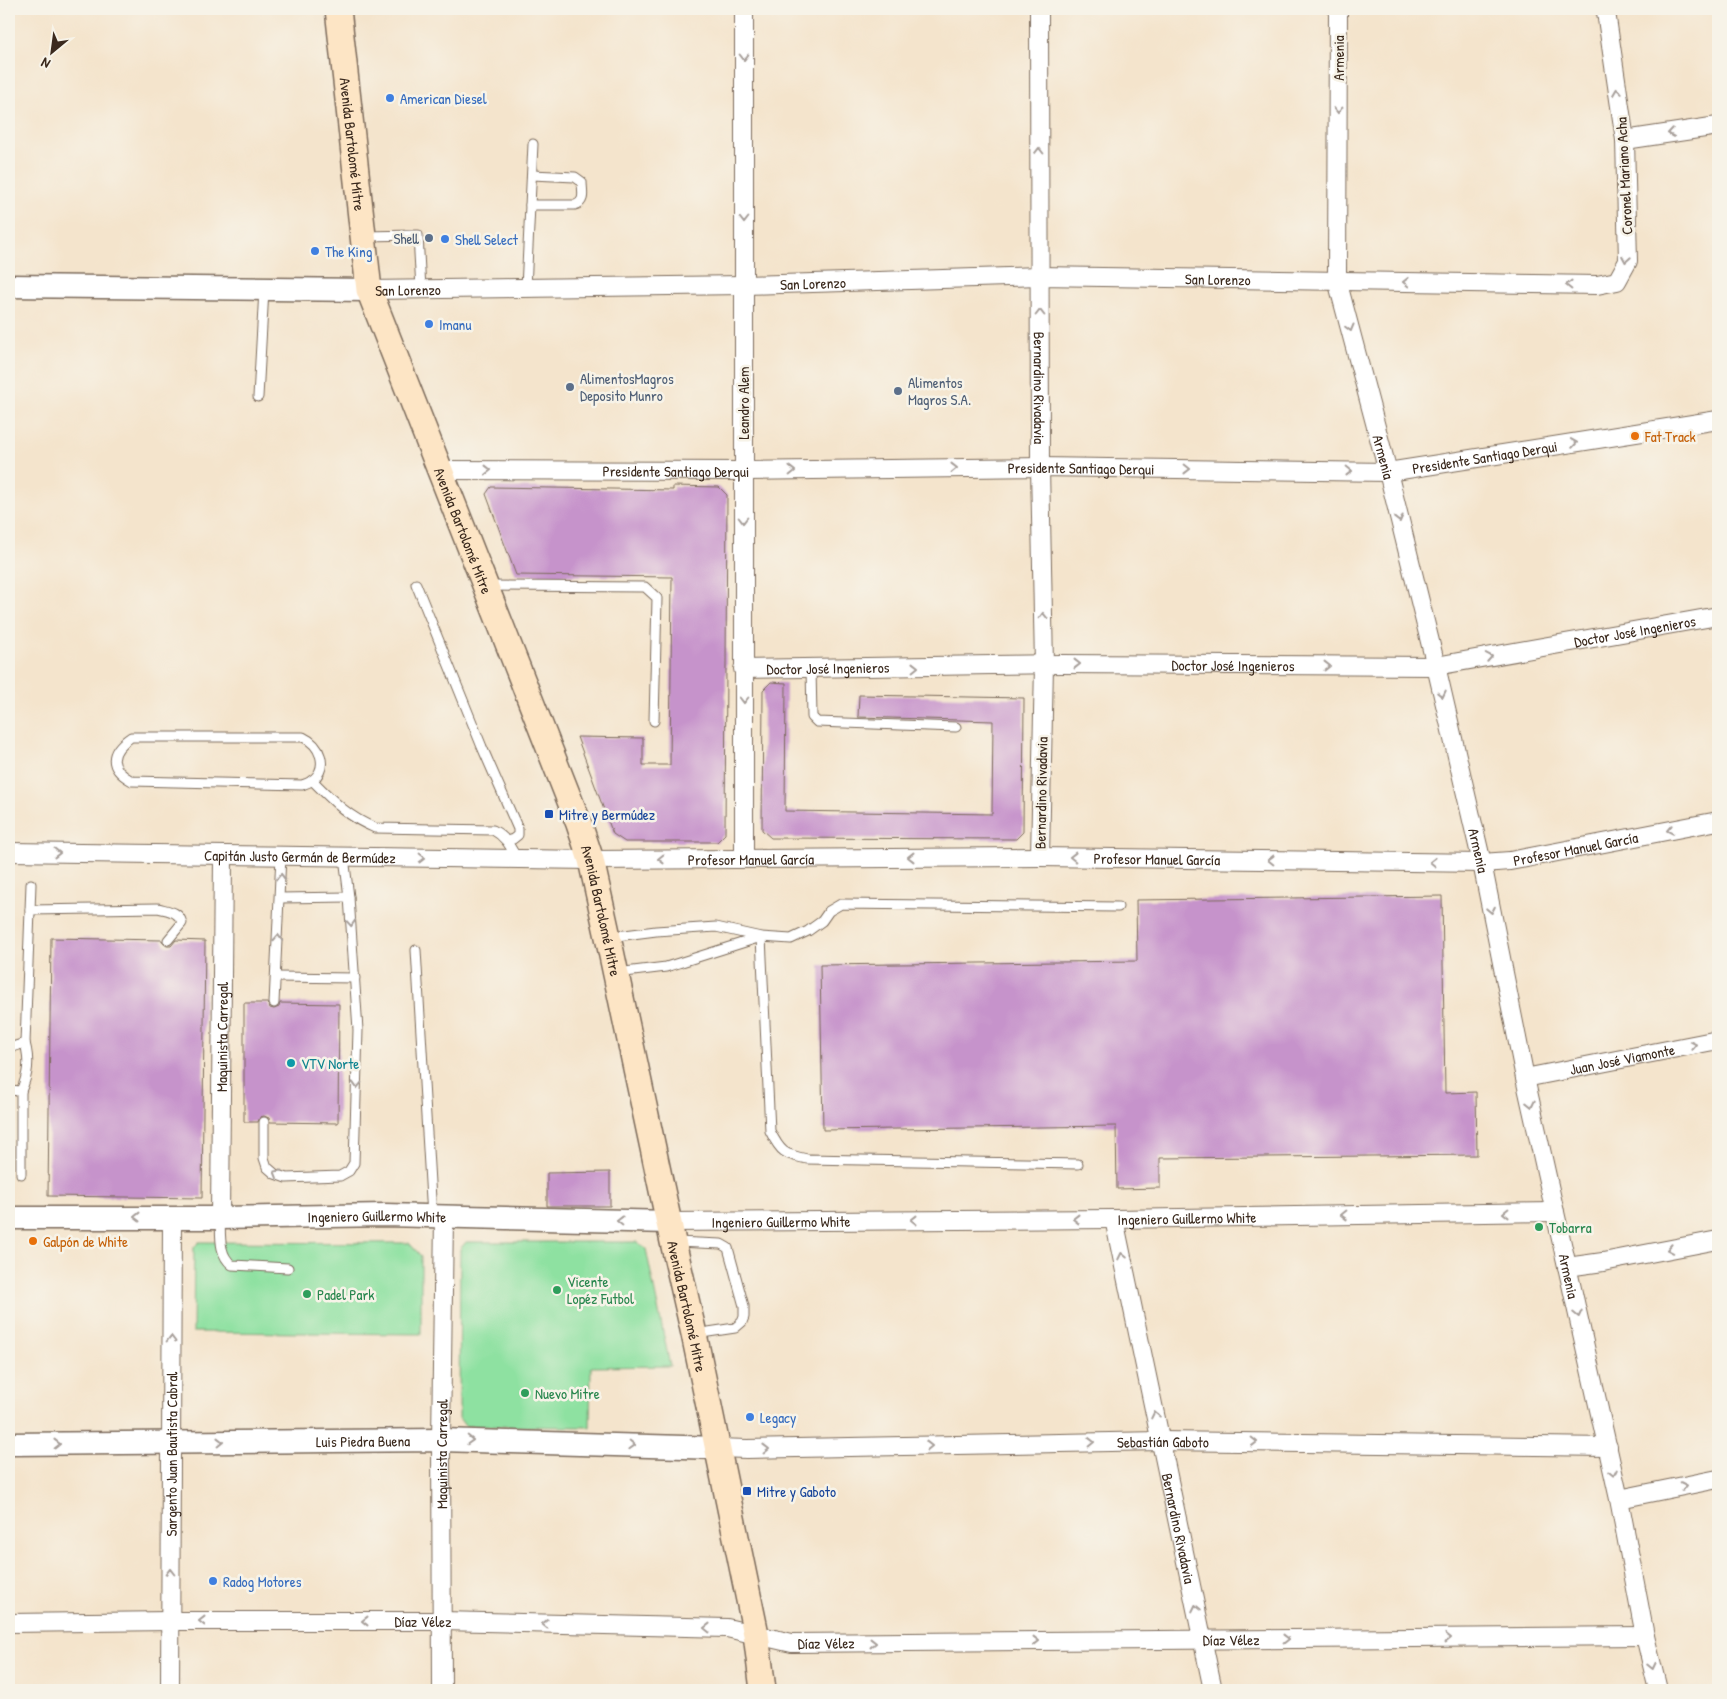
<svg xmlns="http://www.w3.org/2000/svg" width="1727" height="1699" font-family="'Patrick Hand',sans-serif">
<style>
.green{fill:#8ee1a1;stroke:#648660}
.building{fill:#c693cb}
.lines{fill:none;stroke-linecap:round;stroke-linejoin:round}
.service-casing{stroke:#7c6b5b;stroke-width:11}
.minor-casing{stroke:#7c6b5b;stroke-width:20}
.tertiary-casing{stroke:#7c6b5b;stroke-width:25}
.secondary-casing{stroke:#7c6b5b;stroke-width:28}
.service{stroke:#fff;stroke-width:9}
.minor{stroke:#fff;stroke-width:18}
.tertiary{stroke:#fff;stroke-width:22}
.secondary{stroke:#fde5c5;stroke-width:25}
.oneway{stroke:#a79f9a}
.shop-dot{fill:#3f7fe0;stroke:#f7f3e8;stroke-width:2}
.service-dot{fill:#5c6f8a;stroke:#f7f3e8;stroke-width:2}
.food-dot{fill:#e8710a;stroke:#f7f3e8;stroke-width:2}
.transit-dot{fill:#1a4fb4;stroke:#f7f3e8;stroke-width:2}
.culture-dot{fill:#0f9aa8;stroke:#f7f3e8;stroke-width:2}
.leisure-dot{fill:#2e9e5b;stroke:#f7f3e8;stroke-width:2}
.labels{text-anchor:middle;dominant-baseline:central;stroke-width:5;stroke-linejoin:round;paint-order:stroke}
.street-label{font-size:15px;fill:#3b2a1e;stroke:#f7f3e8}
.shop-label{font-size:15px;fill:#366cbe;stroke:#f7f3e8;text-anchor:start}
.service-label{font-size:15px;fill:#4e5e75;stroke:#f7f3e8;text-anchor:start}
.food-label{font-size:15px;fill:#c56008;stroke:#f7f3e8;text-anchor:start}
.transit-label{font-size:15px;fill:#164399;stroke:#f7f3e8;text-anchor:start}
.culture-label{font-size:15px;fill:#0d838f;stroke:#f7f3e8;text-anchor:start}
.leisure-label{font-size:15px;fill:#27864d;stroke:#f7f3e8;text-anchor:start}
</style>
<rect width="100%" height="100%" fill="#f7f3e8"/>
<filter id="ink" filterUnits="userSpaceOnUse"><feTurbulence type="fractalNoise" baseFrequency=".02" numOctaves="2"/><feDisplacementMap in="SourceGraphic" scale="10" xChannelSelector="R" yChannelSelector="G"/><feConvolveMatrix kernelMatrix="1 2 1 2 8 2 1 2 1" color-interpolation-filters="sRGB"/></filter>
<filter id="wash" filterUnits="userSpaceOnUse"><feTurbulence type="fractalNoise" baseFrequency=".0096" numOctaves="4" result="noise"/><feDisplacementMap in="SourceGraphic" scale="20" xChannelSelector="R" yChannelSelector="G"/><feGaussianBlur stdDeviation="1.12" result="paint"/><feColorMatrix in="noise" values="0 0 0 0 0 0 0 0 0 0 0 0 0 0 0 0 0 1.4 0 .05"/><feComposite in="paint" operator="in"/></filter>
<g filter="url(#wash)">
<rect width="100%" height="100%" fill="#f4e4cc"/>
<g class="green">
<polygon points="199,1242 409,1243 421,1256 421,1334 193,1332 194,1247"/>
<polygon points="466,1242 637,1242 646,1249 670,1366 591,1367 590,1427 465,1426 459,1418 460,1249"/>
</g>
<g id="blocks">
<g class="building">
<polygon points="673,486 719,487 727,495 725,834 717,842 625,842 613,834 577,737 643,738 643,765 670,765 672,577 516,575 486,494 491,487 673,490"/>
<polygon points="771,682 786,683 785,811 992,814 993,721 858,717 859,695 1024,698 1023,832 1016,839 771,838 762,830 763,690"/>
<polygon points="1442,896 1445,1093 1476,1092 1477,1155 1160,1158 1160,1188 1117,1189 1116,1126 823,1130 820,965 1137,961 1136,900"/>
<polygon points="51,938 162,940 164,944 167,946 171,946 176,940 205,941 202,1198 48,1196"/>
<polygon points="244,1003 268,1003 270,1008 274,1009 279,1007 280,1003 339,1004 338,1123 270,1122 269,1118 264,1116 260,1117 258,1122 244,1122"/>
<polygon points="610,1172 610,1206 547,1206 547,1173"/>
</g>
</g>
</g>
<g filter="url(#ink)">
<use href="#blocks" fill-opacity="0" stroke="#7c6b5b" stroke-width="1"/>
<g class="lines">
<g class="service-casing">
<g id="service">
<path d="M530,205H575C586,202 582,191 582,182L575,177L532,175"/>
<polyline points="364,236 418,235 421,289"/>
<polyline points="526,288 533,144"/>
<polyline points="258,397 264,290"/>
<polyline points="416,584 482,747 518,829 518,835 513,839 507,841"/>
<polyline points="488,586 645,587 657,598 654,721"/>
<polyline points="811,668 812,717 817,722 956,727"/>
<path d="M131,737H303C320,745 329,766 313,780C310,782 305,784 302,785L132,781C108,768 109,752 131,737Z"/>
<path d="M312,780C333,801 348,817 375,828L493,830C506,837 510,846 517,859"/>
<polyline points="280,898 349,897"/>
<path d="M30,910L158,908C168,911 179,911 182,923L168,940"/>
<path d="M609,937L656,931L716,927L761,937L770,1131C781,1153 784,1154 807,1159L1078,1164"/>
<polyline points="416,950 432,1216"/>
<polyline points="617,973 666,967 761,937 791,939 808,931 822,921 829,911 841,904 1118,907"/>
<polyline points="276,977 355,978"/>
<polyline points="274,1003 281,856"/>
<polyline points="25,1043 31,884"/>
<path d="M9,1048L25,1043C30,1061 28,1075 21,1091L9,1090"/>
<polyline points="21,1091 21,1174"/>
<polyline points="264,1122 264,1158 267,1167 275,1174 286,1178 340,1176 349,1171 354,1163 358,1030 349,897 344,857"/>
<path d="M220,1218C221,1235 218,1254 232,1265L288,1268"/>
<polyline points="676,1242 721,1244 728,1248 744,1306 744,1317 742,1322 735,1328 695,1334"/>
</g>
</g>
<g class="minor-casing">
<g id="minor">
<polyline points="744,9 744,858"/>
<path id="s1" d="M1039,9L1040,467L1044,665L1040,857"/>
<path id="s2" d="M1338,9L1337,280L1388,472L1436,666L1482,863L1525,1078L1619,1499L1645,1636L1658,1690"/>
<polyline points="1625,140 1718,126"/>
<path id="s3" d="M369,290L744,285L1039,276L1597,285L1617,281L1628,261L1625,140L1606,12L1604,9"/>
<path id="s4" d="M440,470L743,471L1040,467L1388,472L1718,420"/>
<path id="s5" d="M743,669L1061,664L1436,666L1718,616"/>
<path id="s6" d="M9,852L591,860L1040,857L1482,863L1510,861L1718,821"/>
<path id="s7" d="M1525,1078L1718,1040"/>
<path id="s8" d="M220,1218L223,856"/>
<path id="s9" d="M1114,1219L1213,1690"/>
<path id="s10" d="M669,1222L1114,1219L1555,1212"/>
<polyline points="1567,1267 1603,1262 1718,1240"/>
<path id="s11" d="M718,1448L747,1449L1160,1441L1608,1447"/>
<polyline points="1619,1499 1718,1479"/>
<path id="s12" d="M9,1623L170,1621H442L727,1628L792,1643L1645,1636"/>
<path id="s13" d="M170,1690L172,1217"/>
<path id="s14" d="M442,1690L441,1440L444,1216"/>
</g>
</g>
<g class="tertiary-casing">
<g id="tertiary">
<polyline points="9,286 369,290"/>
<path id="s15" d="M9,1218H220L385,1215L669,1222"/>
<path id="s16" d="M9,1444L441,1440L718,1448"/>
</g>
</g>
<g class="secondary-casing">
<g id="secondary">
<path id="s17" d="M338,9L369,290L579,824L591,860L608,937L673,1242L694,1334L756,1634L763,1690"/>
</g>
</g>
<use href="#service" class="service"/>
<use href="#minor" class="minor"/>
<use href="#tertiary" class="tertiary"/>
<use href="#secondary" class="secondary"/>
</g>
<defs><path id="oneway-chevron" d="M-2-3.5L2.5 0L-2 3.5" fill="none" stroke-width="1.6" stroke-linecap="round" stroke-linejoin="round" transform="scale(1.25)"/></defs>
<g class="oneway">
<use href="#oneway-chevron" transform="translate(744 57) rotate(90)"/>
<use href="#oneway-chevron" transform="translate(1617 92) rotate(-98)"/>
<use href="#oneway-chevron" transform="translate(1338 110) rotate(90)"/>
<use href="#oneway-chevron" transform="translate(1671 133) rotate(171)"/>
<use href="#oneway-chevron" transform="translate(1039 151) rotate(-90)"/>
<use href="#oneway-chevron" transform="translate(744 220) rotate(90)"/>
<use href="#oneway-chevron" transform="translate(1626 259) rotate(100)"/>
<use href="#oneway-chevron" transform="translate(1406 282) rotate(-179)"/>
<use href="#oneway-chevron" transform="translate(1569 285) rotate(-179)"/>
<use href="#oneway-chevron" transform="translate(1040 313) rotate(-90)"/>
<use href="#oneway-chevron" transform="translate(1350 328) rotate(75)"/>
<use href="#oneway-chevron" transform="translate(1574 443) rotate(-9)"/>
<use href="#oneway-chevron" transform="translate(954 468) rotate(-1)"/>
<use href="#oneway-chevron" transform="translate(1187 469) rotate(1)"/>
<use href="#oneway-chevron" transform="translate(488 470)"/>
<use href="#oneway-chevron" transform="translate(792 471) rotate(-1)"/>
<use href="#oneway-chevron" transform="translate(1349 471) rotate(1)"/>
<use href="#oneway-chevron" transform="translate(1399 519) rotate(76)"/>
<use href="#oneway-chevron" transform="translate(743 520) rotate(90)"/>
<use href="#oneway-chevron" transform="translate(1043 616) rotate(-91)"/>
<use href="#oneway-chevron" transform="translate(1489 657) rotate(-10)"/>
<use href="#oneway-chevron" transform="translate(1077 664)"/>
<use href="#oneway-chevron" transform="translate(1327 666)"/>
<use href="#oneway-chevron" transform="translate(915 667) rotate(-1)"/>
<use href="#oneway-chevron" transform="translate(1442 694) rotate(77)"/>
<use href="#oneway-chevron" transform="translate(744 700) rotate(90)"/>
<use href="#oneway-chevron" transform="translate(1670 830) rotate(169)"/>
<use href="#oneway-chevron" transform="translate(57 853) rotate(1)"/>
<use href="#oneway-chevron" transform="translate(911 857) rotate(180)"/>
<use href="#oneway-chevron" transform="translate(1073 857) rotate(-179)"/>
<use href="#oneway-chevron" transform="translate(422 858) rotate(1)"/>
<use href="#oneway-chevron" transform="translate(661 859) rotate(179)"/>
<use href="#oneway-chevron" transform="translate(1271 860) rotate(-179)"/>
<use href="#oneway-chevron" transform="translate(1433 862) rotate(-179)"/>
<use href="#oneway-chevron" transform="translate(281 877) rotate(-88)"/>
<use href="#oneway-chevron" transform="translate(1491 910) rotate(79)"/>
<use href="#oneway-chevron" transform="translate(351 923) rotate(86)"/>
<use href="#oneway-chevron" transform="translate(278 938) rotate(-87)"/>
<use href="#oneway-chevron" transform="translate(1693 1045) rotate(-11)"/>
<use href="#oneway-chevron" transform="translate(357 1085) rotate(92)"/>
<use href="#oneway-chevron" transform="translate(1531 1104) rotate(77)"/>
<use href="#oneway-chevron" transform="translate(277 1173) rotate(-150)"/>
<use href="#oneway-chevron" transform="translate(1506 1213) rotate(179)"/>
<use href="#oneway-chevron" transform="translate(1344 1215) rotate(179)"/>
<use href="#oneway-chevron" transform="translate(137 1217) rotate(180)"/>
<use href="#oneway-chevron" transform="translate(1076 1219) rotate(180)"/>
<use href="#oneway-chevron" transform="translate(914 1220) rotate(180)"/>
<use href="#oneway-chevron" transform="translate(620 1221) rotate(-179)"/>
<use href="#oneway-chevron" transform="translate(1670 1249) rotate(169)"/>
<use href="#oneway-chevron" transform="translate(1122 1256) rotate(-102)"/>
<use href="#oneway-chevron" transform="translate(1578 1314) rotate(77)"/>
<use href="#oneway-chevron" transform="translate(171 1339) rotate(-90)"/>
<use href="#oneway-chevron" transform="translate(1155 1415) rotate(-102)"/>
<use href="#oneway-chevron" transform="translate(470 1440) rotate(2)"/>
<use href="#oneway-chevron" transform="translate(220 1442) rotate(-1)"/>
<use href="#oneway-chevron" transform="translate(1091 1442) rotate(-1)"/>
<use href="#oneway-chevron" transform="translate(1254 1442) rotate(1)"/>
<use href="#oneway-chevron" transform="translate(57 1444) rotate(-1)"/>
<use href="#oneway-chevron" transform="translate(632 1445) rotate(2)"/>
<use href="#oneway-chevron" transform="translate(929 1446) rotate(-1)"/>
<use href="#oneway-chevron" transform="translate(766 1449) rotate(-1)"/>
<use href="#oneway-chevron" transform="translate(1613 1473) rotate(78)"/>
<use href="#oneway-chevron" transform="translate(1684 1486) rotate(-12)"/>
<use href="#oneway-chevron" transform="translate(170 1572) rotate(-90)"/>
<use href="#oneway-chevron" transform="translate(1196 1608) rotate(-102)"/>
<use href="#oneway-chevron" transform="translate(202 1621) rotate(-180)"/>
<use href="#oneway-chevron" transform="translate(365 1621) rotate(-180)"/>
<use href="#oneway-chevron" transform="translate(545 1624) rotate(-179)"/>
<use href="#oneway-chevron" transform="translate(707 1628) rotate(-179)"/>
<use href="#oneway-chevron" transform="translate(1448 1638) rotate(-1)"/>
<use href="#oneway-chevron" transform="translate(1286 1639) rotate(-1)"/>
<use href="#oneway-chevron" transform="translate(1036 1641)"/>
<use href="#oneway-chevron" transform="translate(873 1643)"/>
<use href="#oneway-chevron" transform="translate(1652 1666) rotate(77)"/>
</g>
</g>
<g class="shop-dot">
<circle cx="390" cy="98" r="5"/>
<circle cx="445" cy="239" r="5"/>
<circle cx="315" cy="251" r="5"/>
<circle cx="429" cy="324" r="5"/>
<circle cx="750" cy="1417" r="5"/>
<circle cx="213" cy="1581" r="5"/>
</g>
<g class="service-dot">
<circle cx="429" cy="238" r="5"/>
<circle cx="570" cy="387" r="5"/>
<circle cx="898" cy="391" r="5"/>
</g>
<g class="food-dot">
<circle cx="1635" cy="436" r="5"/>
<circle cx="33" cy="1241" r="5"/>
</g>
<g class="transit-dot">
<rect x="544" y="809" width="10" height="10" rx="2.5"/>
<rect x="742" y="1486" width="10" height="10" rx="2.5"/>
</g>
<circle class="culture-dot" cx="291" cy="1063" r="5"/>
<g class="leisure-dot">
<circle cx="1539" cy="1227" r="5"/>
<circle cx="557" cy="1290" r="5"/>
<circle cx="307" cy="1294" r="5"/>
<circle cx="525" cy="1393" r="5"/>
</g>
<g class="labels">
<g class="street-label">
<text transform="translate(1338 58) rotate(-90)">Armenia</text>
<text stroke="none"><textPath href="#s17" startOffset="136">Avenida Bartolomé Mitre</textPath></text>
<text transform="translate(1624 176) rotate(-93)">Coronel Mariano Acha</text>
<text stroke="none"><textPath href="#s3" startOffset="849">San Lorenzo</textPath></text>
<text stroke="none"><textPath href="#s3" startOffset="444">San Lorenzo</textPath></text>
<text stroke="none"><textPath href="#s3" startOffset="39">San Lorenzo</textPath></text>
<text stroke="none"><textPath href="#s1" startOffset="379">Bernardino Rivadavia</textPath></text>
<text transform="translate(743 403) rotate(-90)">Leandro Alem</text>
<text stroke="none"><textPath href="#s2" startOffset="454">Armenia</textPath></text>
<text stroke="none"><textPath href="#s4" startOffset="1046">Presidente Santiago Derqui</textPath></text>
<text stroke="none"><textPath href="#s4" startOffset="641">Presidente Santiago Derqui</textPath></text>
<text stroke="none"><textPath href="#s4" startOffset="236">Presidente Santiago Derqui</textPath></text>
<text stroke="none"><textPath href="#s17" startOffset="541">Avenida Bartolomé Mitre</textPath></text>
<text stroke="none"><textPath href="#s5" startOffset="895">Doctor José Ingenieros</textPath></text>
<text stroke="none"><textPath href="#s5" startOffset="490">Doctor José Ingenieros</textPath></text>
<text stroke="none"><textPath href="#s5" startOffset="85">Doctor José Ingenieros</textPath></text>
<text transform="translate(1041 793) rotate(-89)">Bernardino Rivadavia</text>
<text stroke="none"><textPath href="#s6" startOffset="1568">Profesor Manuel García</textPath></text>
<text stroke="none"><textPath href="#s2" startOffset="859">Armenia</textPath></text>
<text stroke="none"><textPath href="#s6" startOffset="291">Capitán Justo Germán de Bermúdez</textPath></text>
<text stroke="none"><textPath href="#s6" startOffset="742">Profesor Manuel García</textPath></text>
<text stroke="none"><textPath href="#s6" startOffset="1148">Profesor Manuel García</textPath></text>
<text stroke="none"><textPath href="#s17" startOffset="946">Avenida Bartolomé Mitre</textPath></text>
<text stroke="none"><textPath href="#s8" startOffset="181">Maquinista Carregal</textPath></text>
<text stroke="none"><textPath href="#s7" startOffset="99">Juan José Viamonte</textPath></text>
<text stroke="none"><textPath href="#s15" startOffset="368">Ingeniero Guillermo White</textPath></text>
<text stroke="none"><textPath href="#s10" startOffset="518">Ingeniero Guillermo White</textPath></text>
<text stroke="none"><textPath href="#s10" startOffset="112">Ingeniero Guillermo White</textPath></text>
<text stroke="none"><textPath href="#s2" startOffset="1294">Armenia</textPath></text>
<text stroke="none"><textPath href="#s17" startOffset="1351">Avenida Bartolomé Mitre</textPath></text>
<text stroke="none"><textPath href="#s16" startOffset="354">Luis Piedra Buena</textPath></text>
<text stroke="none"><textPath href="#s11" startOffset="445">Sebastián Gaboto</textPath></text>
<text stroke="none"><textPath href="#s14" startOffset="236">Maquinista Carregal</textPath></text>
<text stroke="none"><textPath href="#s13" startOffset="236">Sargento Juan Bautista Cabral</textPath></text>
<text stroke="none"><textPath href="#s9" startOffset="316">Bernardino Rivadavia</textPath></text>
<text stroke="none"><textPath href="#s12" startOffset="414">Díaz Vélez</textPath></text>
<text stroke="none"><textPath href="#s12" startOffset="1224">Díaz Vélez</textPath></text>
<text stroke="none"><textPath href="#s12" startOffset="819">Díaz Vélez</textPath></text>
</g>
<g class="shop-label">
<text x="400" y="98">American Diesel</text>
<text x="455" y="239">Shell Select</text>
<text x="325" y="251">The King</text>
<text x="439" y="324">Imanu</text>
<text x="760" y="1417">Legacy</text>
<text x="223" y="1581">Radog Motores</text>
</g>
<g class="service-label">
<text x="419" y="238" text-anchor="end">Shell</text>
<text x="580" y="378">AlimentosMagros<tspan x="580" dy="17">Deposito Munro</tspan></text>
<text x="908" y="382">Alimentos<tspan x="908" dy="17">Magros S.A.</tspan></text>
</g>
<g class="food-label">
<text x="1645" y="436">Fat Track</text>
<text x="43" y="1241">Galpón de White</text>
</g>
<g class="transit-label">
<text x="559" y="814">Mitre y Bermúdez</text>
<text x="757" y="1491">Mitre y Gaboto</text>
</g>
<g class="culture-label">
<text x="301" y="1063">VTV Norte</text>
</g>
<g class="leisure-label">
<text x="1549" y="1227">Tobarra</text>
<text x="567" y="1281">Vicente<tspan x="567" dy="17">Lopéz Futbol</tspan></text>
<text x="317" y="1294">Padel Park</text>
<text x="535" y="1393">Nuevo Mitre</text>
</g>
</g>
<rect width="1727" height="1699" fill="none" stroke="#f7f3e8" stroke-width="30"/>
<g transform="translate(52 52) rotate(209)" stroke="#f7f3e8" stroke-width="4" paint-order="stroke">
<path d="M0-4L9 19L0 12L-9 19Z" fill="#3b2a1e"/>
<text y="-8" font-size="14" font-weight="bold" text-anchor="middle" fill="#3b2a1e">N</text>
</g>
</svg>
